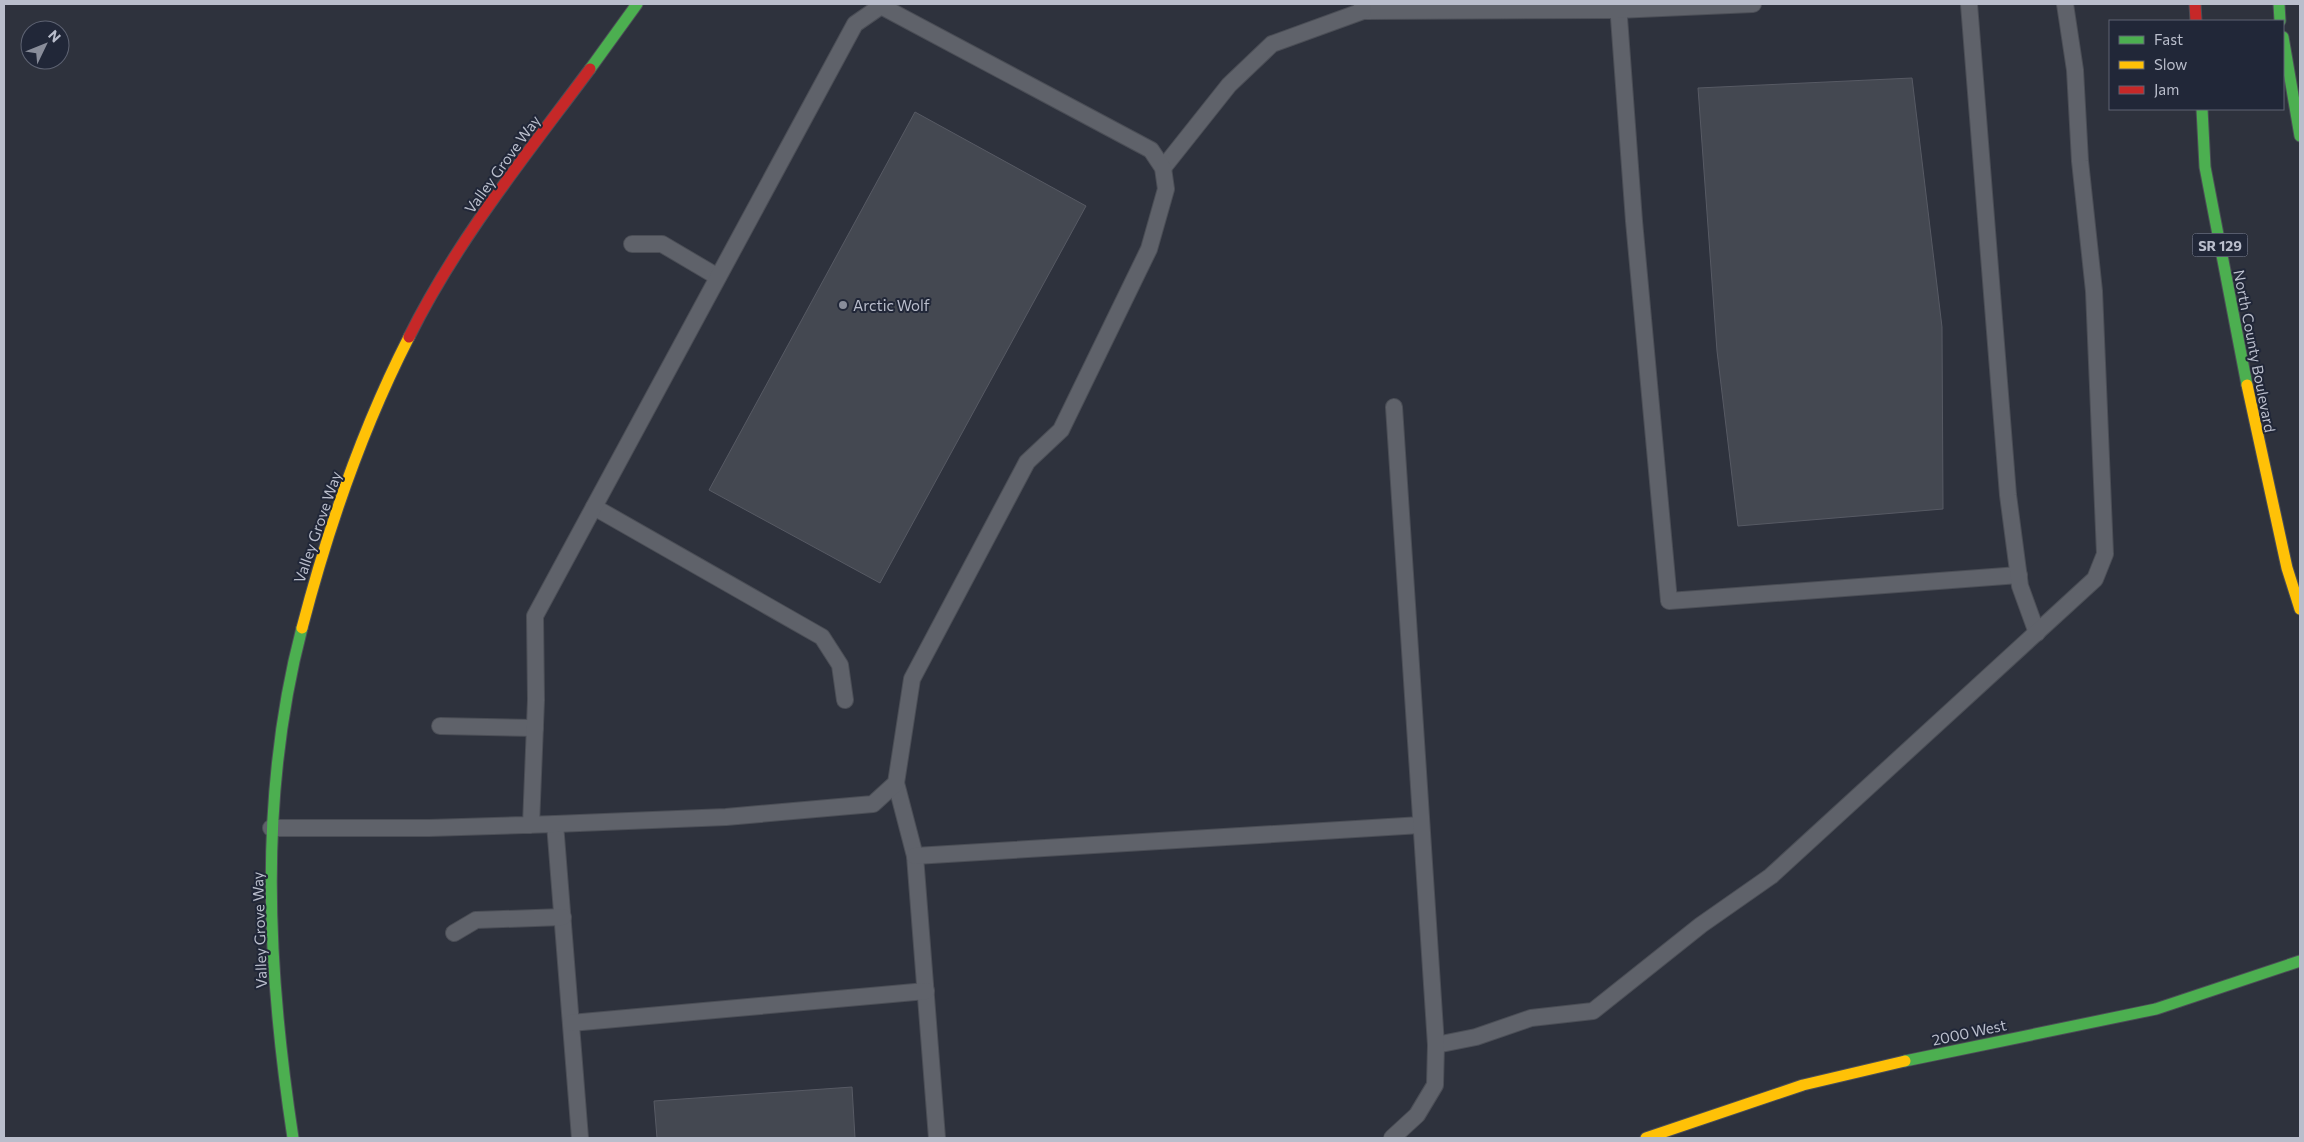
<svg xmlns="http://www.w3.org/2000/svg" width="2304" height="1142" font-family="Commissioner,sans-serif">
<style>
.building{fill:#444851;stroke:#575a64}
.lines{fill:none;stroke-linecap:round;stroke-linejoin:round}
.lane-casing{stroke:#4b4e56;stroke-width:18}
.fast-casing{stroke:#4b4e56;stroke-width:13}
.slow-casing{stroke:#4b4e56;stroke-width:13}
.jam-casing{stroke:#4b4e56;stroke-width:13}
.lane{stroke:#5f626a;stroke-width:16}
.fast{stroke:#4caf50;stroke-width:11}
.slow{stroke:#ffc107;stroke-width:11}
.jam{stroke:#c62828;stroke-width:11}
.poi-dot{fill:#898d9a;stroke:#212738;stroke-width:2}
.labels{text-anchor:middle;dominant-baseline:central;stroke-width:4;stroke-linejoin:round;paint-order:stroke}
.shield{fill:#212738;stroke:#8c91a0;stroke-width:1}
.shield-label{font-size:14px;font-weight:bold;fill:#babecc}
.street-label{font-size:15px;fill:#babecc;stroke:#212738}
.poi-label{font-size:15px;fill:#babecc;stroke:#212738;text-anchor:start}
</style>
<rect width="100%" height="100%" fill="#2e323d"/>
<g class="building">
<polygon points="1912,78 1942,327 1943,509 1738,526 1717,351 1698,88"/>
<polygon points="915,112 1086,206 880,583 709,490"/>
<polygon points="852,1087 855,1138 657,1138 654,1101"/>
</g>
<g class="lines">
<g class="lane-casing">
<g id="lane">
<polyline points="1618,4 1634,221 1669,601 2019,575"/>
<polyline points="1969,4 2008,495 2020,586 2037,633"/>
<polyline points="1363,11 1617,10 1753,4"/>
<polyline points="1163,168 1229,85 1272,44 1363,11 1362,4"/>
<polyline points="632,244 662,244 718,277"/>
<polyline points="594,507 822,637 840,665 845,700"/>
<polyline points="440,726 535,728"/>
<polyline points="896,783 915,856 937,1138"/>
<polyline points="555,824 580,1138"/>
<polyline points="271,828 429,828 555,824 726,817 873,804 896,783 912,679 1027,462 1061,430 1149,249 1166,189 1163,168 1151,150 881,6 855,24 535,616 536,700 531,825"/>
<polyline points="915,856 1421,825"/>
<polyline points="454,933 476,920 563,917"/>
<polyline points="571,1023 926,991"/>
<polyline points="1436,1045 1476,1037 1531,1018 1593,1011 1701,925 1771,876 2095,579 2105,554 2094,291 2080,161 2075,70 2065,4"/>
<polyline points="1392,1138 1417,1115 1435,1085 1436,1045 1394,407"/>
</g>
</g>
<g class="fast-casing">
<g id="fast">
<polyline points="2279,4 2280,21"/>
<polyline points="2283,37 2300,136"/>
<polyline points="590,69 637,4"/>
<polyline points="2202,109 2205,167 2247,385"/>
<polyline points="1905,1061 2156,1009 2300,961"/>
<path d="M293,1138C267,968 258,796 302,628"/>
</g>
</g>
<g class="slow-casing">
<g id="slow">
<polyline points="2247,385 2287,568 2300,609"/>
<path d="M302,628C328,528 362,429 409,337"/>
<polyline points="1646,1138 1803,1085 1905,1061"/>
</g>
</g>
<g class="jam-casing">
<g id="jam">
<polyline points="2195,4 2196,21"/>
<path d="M409,337C457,240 526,155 590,69"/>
</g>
</g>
<use href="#lane" class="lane"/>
<use href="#fast" class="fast"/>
<use href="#slow" class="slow"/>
<use href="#jam" class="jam"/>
</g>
<circle class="poi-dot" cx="843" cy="305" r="5"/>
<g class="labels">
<rect class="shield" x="2192.5" y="233.5" width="55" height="23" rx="4"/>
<g class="shield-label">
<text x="2220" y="245">SR 129</text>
</g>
<g class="street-label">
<text transform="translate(502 164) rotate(-54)">Valley Grove Way</text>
<text transform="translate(2255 351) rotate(79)">North County Boulevard</text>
<text transform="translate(317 527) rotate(-71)">Valley Grove Way</text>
<text transform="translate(259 930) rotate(-92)">Valley Grove Way</text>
<text transform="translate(1969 1032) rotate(-12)">2000 West</text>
</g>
<g class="poi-label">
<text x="853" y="305">Arctic Wolf</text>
</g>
</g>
<rect width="2304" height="1142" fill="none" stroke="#babecc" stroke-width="10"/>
<rect x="2109" y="20" width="175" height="90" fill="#212738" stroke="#5e6373"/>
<rect x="2119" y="36" width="25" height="8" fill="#4caf50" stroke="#5e6373"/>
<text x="2154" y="45" font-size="15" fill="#babecc">Fast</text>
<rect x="2119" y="61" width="25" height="8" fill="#ffc107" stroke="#5e6373"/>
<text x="2154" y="70" font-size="15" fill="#babecc">Slow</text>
<rect x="2119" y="86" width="25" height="8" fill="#c62828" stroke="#5e6373"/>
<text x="2154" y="95" font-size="15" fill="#babecc">Jam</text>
<g transform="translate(45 45) rotate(47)"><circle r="24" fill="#212738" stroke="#5e6373"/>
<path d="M0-4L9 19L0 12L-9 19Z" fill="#898d9a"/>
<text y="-8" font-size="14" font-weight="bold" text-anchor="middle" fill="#babecc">N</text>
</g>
</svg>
